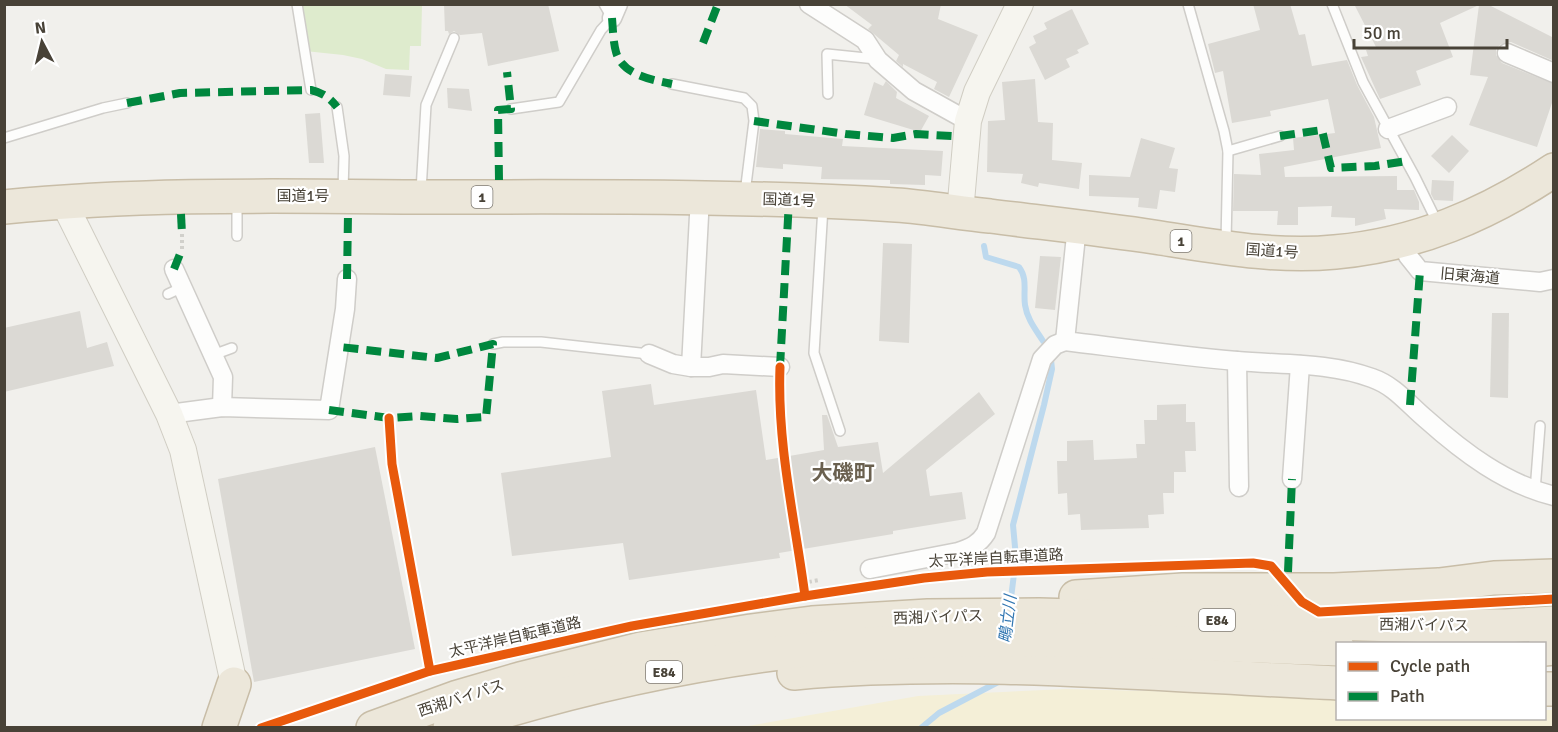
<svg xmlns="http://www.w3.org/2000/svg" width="1558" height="732" font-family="Signika,'Noto Sans JP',sans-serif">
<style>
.green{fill:#deebcd}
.sand{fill:#f4efd7}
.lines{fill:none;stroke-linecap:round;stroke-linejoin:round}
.stream{stroke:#bdd9ee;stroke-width:6}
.building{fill:#dbd9d4}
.lane-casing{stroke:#cfcdc9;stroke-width:12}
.street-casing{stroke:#cfcdc9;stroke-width:21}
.secondary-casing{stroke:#d0cdc3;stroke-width:28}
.highway-casing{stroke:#c8bda7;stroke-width:36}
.path{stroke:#d1d0cb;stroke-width:4;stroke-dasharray:3 3;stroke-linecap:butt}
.lane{stroke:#fdfdfc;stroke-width:9}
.street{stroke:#fdfdfc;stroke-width:18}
.secondary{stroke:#f6f5ef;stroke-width:26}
.highway{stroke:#ece7da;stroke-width:33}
.quiet{stroke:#00873e;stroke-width:8;stroke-dasharray:15 8;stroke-linecap:butt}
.cycleway-casing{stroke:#fff;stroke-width:13}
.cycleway{stroke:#e8590c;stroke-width:9}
.labels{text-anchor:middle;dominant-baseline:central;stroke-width:4.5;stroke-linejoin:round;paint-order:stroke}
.shield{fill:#fff;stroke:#7f7b73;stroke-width:1.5}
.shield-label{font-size:14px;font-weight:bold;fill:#484237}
.street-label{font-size:15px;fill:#484237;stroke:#fff}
.water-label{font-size:16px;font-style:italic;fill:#3277b2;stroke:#fff}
.district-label{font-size:21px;font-weight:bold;fill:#6a604f;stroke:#fff}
</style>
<rect width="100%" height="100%" fill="#f1f0ec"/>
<polygon class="green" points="297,5 422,5 421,46 410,46 409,70 386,69 362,59 343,55 305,51"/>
<polygon class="sand" points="1066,689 1318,695 1337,699 1338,718 1544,718 1545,710 1554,710 1553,728 737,728 918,696"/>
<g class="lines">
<g class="stream">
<path d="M984,246L986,257L1019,267C1028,279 1023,291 1025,305C1027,319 1036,330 1043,341"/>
<polyline points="1010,606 1016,558 1013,525 1044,405 1052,369 1051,360"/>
<polyline points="921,728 939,713 1000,681"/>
</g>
</g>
<g class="building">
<polygon points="444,4 548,4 559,51 488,66 482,33 460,35 454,31 449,34 448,31 445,31"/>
<polygon points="844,4 941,4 938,19 978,35 949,97 934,89 937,82 903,64 903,67 896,61 899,55 868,29 872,25"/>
<polygon points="1253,4 1290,4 1299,35 1305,34 1312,66 1347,60 1357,85 1374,117 1381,148 1284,167 1285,177 1397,176 1397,190 1414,190 1419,202 1419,210 1384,209 1386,219 1355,226 1355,218 1331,217 1332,206 1298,207 1298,225 1277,225 1278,211 1233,211 1234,174 1261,175 1259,154 1294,150 1293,138 1335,133 1328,99 1270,111 1271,116 1232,123 1223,71 1215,73 1208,44 1260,30"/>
<polygon points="1354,4 1487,4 1554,38 1554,61 1511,42 1501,44 1496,49 1496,55 1502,63 1554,84 1554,97 1537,147 1469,125 1488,77 1470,75 1479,5 1440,23 1453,57 1416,71 1421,85 1380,99 1361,57 1368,56 1366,50 1376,47"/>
<polygon points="1072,9 1089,44 1077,50 1079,53 1066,59 1070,67 1045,80 1029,47 1036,43 1033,36 1047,29 1044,23"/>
<polygon points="385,74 412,76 410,97 383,95"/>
<polygon points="1035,79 1038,122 1053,123 1052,160 1082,163 1079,189 1039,183 1038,187 1021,183 1023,174 987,172 988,121 1005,120 1002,82"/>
<polygon points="886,81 897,92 896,98 929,116 920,132 864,115 874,82 883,86"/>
<polygon points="447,88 469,89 472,111 448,108"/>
<polygon points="320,113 324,163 309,163 305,114"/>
<polygon points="760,129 785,131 785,134 843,139 842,146 943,151 941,176 925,175 925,185 890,184 890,180 821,179 822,167 783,164 783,169 756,167"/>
<polygon points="1452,135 1469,151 1449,173 1431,156"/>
<polygon points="1141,138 1175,148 1169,168 1178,169 1175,192 1160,190 1157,209 1138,207 1139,198 1089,196 1089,175 1130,177"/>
<polygon points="1432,180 1454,181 1453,201 1434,200 1431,194"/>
<polygon points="883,243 912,244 909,343 879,341"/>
<polygon points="1040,256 1061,257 1055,310 1035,308"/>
<polygon points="80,311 87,348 107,342 114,366 4,392 4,328"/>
<polygon points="1492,313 1509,313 1508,398 1490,397"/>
<polygon points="651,384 654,405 756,390 766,460 824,450 822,415 827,415 838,447 878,442 883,473 979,392 995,414 926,470 930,496 962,492 966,519 893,531 893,534 779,553 780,558 629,580 623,543 512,556 501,473 611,457 602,391"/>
<polygon points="1186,404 1186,422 1195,422 1196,451 1185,451 1186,472 1174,472 1174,493 1163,493 1164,514 1148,515 1149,528 1081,530 1080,514 1068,515 1067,493 1058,494 1057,461 1067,461 1067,441 1093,440 1094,460 1137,458 1136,444 1145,444 1144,420 1157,420 1157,405"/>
<polygon points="375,447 415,649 254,682 218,479"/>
</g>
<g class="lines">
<g class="lane-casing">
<g id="lane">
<polyline points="297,4 311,90"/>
<polyline points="1188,4 1224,131 1228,151 1226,242"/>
<polyline points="1332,4 1363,82 1415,177 1438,224"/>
<polyline points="672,84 744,98 752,106 754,121 745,193"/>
<polyline points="828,94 827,54 876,59"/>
<polyline points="337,107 344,156 343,190"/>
<polyline points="511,109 559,102 601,30 612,18 604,4"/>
<polyline points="4,138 103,108 127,103"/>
<polyline points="1228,151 1280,136"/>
<polyline points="421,191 426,105 454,38"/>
<polyline points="823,207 814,353 840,431"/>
<polyline points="237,236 237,203"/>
<polyline points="168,294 183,287"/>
<polyline points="493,344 503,342 541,342 649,354"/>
<polyline points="213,355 232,348"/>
<polyline points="1535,491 1540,426"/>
</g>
</g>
<g class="street-casing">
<g id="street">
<polyline points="809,4 865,40 878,60 914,91 968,121"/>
<polyline points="612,18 618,4"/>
<polyline points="1507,53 1554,73"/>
<polyline points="1388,129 1447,107"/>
<path d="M1077,226L1065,341C1122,348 1179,356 1237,361C1282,365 1329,362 1372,378C1395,386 1408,404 1426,419C1463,452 1505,484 1554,496"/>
<polyline points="1402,242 1408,256 1420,271 1540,282 1554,279"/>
<polyline points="174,269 223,377 222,407"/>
<polyline points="649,354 673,364 691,367 709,367 723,364 780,367"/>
<polyline points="1237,361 1239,487"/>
<polyline points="691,367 700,197"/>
<polyline points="169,414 222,407 329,410 345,309 347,279"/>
<polyline points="1292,479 1300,365"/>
<path d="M870,569L958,552C971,548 979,544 986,533L1042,359L1055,345L1065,341"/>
</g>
</g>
<g class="secondary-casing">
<g id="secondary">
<polyline points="63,201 169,414 183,450 234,684"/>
<polyline points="960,213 968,121 977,92 1020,4"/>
</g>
</g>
<g class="highway-casing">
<g id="highway">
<path d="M4,207C143,193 283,196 422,197C580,197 738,195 896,205C927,207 959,213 990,216C1045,223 1099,229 1154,237C1214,246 1274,258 1335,252C1416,245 1486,215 1554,170"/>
<polyline points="1076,597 1183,590 1334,590 1439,585 1494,578 1554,576"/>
<polyline points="1544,649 1554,648"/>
<path d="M794,673C974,657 1158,675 1338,683"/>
<polyline points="1544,689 1554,689"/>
<polyline points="219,728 234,684"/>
<polyline points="373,728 458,697 520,679 641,649 751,631 812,623 928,616 1039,615 1437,626 1506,626 1554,623"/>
<path d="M450,728C591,682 738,652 885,643C1036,634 1187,644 1338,649"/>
</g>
</g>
<g class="path">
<polyline points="182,234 182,249"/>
<polyline points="803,583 819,580"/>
</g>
<use href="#lane" class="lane"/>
<use href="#street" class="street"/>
<use href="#secondary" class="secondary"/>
<use href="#highway" class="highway"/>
<g class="quiet">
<path d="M612,18C613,29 613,41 616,52C622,75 653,80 672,84"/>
<polyline points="703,43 718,4"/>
<path d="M127,103L180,93L311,90C323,93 329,97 337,107"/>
<polyline points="754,121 846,134 893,138 916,134 952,136"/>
<polyline points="1280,136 1322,130 1331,168 1375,166 1407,161"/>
<polyline points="499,180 498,110 511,109 507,72"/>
<polyline points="181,214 182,234"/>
<polyline points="174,269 182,249"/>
<polyline points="347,279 348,214"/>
<polyline points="780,367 789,200"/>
<polyline points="1410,405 1420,271"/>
<polyline points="329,410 389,418 419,416 457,419 486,417 493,344 437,358 340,347"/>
<polyline points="1288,572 1292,479"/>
</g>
<g class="cycleway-casing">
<g id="cycleway">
<path d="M780,367C777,445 795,520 805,596"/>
<polyline points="389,418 392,464 430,671"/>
<polyline points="261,728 430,671 632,626 805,596 924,578 987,572 1253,563 1271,566 1302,602 1319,612 1554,599"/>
</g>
</g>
<use href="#cycleway" class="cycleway"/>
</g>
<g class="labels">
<g class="shield">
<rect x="471.5" y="186" width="21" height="22" rx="4.5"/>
<rect x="1170.5" y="230" width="21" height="22" rx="4.5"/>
<rect x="1199" y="609" width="36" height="22" rx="4.5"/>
<rect x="646" y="661" width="36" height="22" rx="4.5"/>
</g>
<g class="shield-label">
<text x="482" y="197">1</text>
<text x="1181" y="241">1</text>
<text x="1217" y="620">E84</text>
<text x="664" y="672">E84</text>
</g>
<g class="street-label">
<text x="303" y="196">国道1号</text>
<text transform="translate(789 200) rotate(2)">国道1号</text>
<text transform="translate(1272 251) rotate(4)">国道1号</text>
<text transform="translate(1470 276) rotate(5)">旧東海道</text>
<text transform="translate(996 558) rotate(-3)">太平洋岸自転車道路</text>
<text transform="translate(938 617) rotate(-2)">西湘バイパス</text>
<text transform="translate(1424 625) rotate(1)">西湘バイパス</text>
<text transform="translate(515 637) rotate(-13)">太平洋岸自転車道路</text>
<text transform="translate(461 698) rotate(-18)">西湘バイパス</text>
</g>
<g class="water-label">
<text transform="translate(1008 619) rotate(-83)">鴫立川</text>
</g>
<g class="district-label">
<text x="843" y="473">大磯町</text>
</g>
</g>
<rect width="1558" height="732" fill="none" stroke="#484237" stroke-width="12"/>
<rect x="1336" y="642" width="210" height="78" fill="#ffffff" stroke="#b6b3af" stroke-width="1.5"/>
<rect x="1348" y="662" width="30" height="9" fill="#e8590c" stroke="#b6b3af" stroke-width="1.5"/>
<text x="1390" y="672" font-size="18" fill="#484237">Cycle path</text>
<rect x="1348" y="692" width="30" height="9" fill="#00873e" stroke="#b6b3af" stroke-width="1.5"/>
<text x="1390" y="702" font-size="18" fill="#484237">Path</text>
<g transform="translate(42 42) rotate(353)" stroke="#ffffff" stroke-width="4.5" paint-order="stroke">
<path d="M0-4.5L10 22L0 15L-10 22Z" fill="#484237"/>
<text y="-9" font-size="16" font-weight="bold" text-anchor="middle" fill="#484237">N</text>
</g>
<path d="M1354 39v9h153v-9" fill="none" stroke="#484237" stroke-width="3"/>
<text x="1363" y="39" font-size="18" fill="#484237" stroke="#ffffff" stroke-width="4.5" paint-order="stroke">50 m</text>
</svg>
